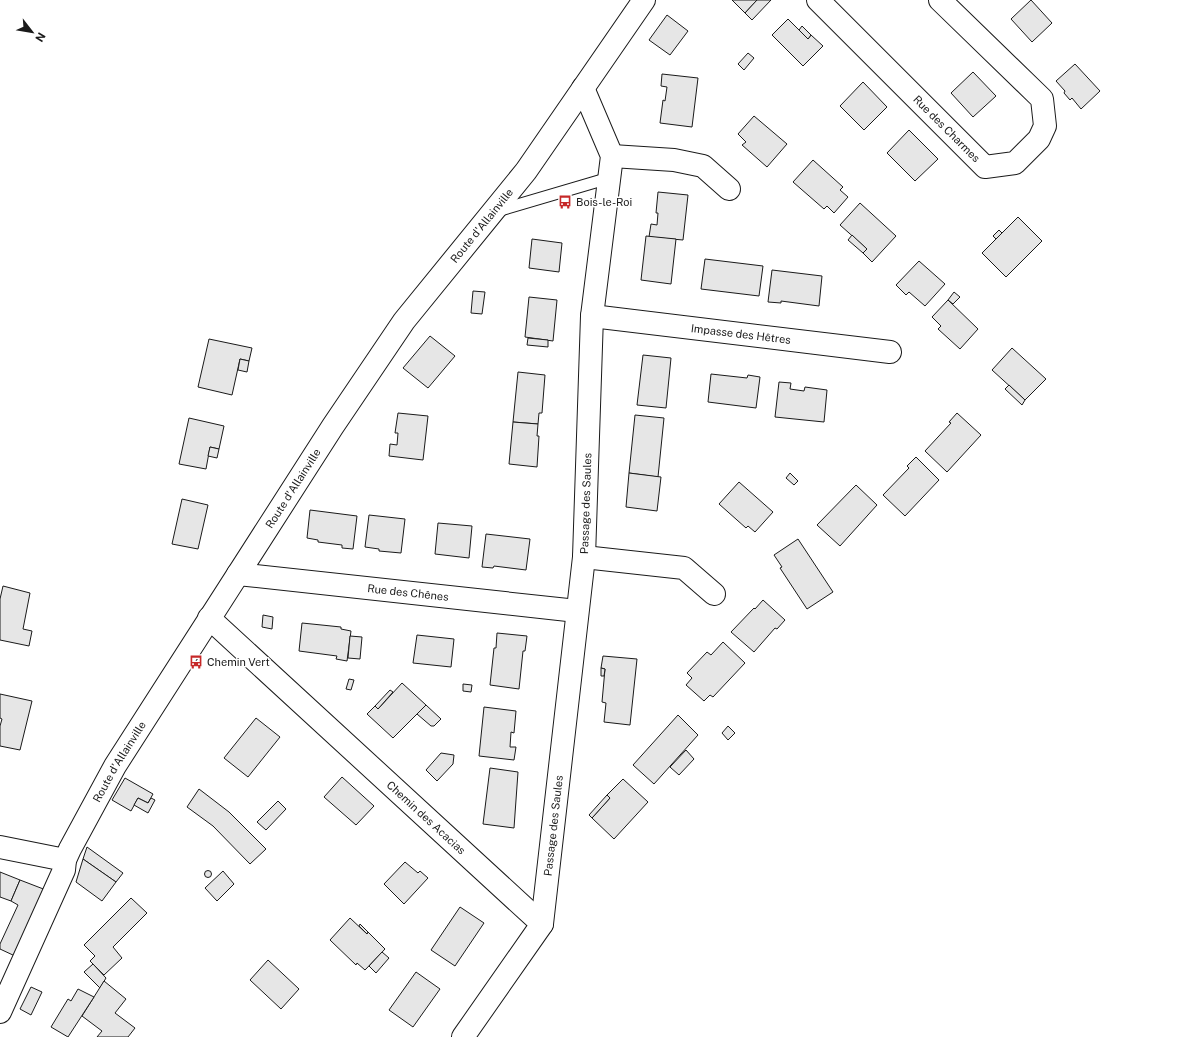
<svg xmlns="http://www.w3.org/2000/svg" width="1188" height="1037" font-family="'Public Sans',sans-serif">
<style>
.building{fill:#e6e6e6;stroke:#1a1a1a}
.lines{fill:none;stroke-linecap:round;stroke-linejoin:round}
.lane-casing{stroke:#1a1a1a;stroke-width:13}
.street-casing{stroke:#1a1a1a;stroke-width:24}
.lane{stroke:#fff;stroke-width:11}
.street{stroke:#fff;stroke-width:22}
.labels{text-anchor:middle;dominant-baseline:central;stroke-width:3;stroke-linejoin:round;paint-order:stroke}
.street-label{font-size:11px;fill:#1a1a1a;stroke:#fff}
.poi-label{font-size:11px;fill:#1a1a1a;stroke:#fff;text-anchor:start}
</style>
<rect width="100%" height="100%" fill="#fff"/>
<g class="building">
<polygon points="732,0 757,0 745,13"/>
<polygon points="757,0 771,0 752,20 745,13"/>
<polygon points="1031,0 1052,23 1032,42 1011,19"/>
<polygon points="667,15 688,31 670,55 649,40"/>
<polygon points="788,19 808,39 811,35 823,46 803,66 772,35"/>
<polygon points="802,26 811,35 808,39 799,30"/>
<polygon points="748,53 754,58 744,70 738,64"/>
<polygon points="1075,64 1100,91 1081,109 1072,98 1070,100 1064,93 1065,91 1056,81"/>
<polygon points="973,72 996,96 973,117 951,93"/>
<polygon points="662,74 698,78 692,127 660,123 663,100 665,101 667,87 661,86"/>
<polygon points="863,82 887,107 864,130 840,106"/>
<polygon points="754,116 787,144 767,167 742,145 746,142 738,134"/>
<polygon points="909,130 938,159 915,181 887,153"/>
<polygon points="813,160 843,187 840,190 848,197 834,213 827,206 824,209 793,182"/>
<polygon points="658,192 688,195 683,240 649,237 651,224 657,225 658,213 656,213"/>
<polygon points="860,203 896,236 872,262 863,253 867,249 840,225"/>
<polygon points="1018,217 1042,241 1006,277 982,253"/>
<polygon points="999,230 1002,233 996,239 993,236"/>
<polygon points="852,235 867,249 863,253 848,240"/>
<polygon points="646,236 676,239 671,284 641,280"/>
<polygon points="532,239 562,243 559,272 529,268"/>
<polygon points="705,259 763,266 759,296 701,289"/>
<polygon points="919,261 945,284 925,306 909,292 906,295 896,285"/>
<polygon points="772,270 822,276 819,306 781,301 781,303 768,302"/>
<polygon points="473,291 485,292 482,314 471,313"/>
<polygon points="954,292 960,297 953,304 948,300"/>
<polygon points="529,297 557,300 553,341 525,337"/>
<polygon points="948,300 978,329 960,349 938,329 941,326 932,317"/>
<polygon points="430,336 455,356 428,388 403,368"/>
<polygon points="528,338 548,340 548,347 527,345"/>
<polygon points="209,339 252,348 249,361 240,359 232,395 198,387"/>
<polygon points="1012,348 1046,379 1025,400 992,370"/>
<polygon points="643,355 671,358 666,408 637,405"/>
<polygon points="240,359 249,361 247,372 238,370"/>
<polygon points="518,372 545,375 542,413 539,413 538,424 513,422"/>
<polygon points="711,374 747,378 748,375 760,377 756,408 708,402"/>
<polygon points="779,382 791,383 790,389 804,391 805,387 827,390 824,422 775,417"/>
<polygon points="1009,385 1025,400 1022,405 1005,389"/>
<polygon points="398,413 428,416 423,460 389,456 390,444 397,445 398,433 395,433"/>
<polygon points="957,413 981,435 947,472 925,451 951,423 949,422"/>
<polygon points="635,415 664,418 658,477 629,473"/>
<polygon points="189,418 224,426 219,449 210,447 206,469 179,464"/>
<polygon points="513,422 538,424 537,436 539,436 537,467 509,464"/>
<polygon points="210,447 219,449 217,458 208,456"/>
<polygon points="916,457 939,480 905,516 883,495 909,468 907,466"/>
<polygon points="629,473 661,477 657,511 626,507"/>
<polygon points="790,473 798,481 794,485 786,478"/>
<polygon points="739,482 773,512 755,532 748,526 746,528 719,504"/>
<polygon points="856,485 877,505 840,546 817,525"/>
<polygon points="182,499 208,505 198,549 172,544"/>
<polygon points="310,510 357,516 353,549 342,548 342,545 318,542 318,540 307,538"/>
<polygon points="369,515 405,519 401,553 379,551 379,549 365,547"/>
<polygon points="438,523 472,526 469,558 435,554"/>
<polygon points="486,534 530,539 526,570 494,566 493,568 482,567"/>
<polygon points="798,539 833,592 807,609 780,568 782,567 774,555"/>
<polygon points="3,586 30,593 23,629 32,631 29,646 0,640 0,599"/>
<polygon points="763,600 785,620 777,629 775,628 754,652 731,632 754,608 755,609"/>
<polygon points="263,615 273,617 272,629 262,627"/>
<polygon points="302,623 341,627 341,629 351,631 347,661 336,659 337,656 299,651"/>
<polygon points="497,633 527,636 525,651 523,651 519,689 490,685 494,648 496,648"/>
<polygon points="417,635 454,639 451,667 413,663"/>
<polygon points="350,636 362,637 360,659 348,658"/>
<polygon points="723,642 745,663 713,697 710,695 704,701 686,685 692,678 687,673 707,652 711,655"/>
<polygon points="603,656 637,659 630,725 604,722 606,703 602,702 605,669 601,668"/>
<polygon points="601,668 605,669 604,676 601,676"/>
<polygon points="349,679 354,680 351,690 346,689"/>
<polygon points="402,683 426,705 393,738 367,714 375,706 378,709"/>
<polygon points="463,684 472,685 471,692 463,691"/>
<polygon points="390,690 393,692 378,709 375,706"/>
<polygon points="0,694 32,701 20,750 0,746 0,726 2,719 0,718"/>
<polygon points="426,705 441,719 434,726 431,726 417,714"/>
<polygon points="484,707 516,711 514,733 511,732 510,747 516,747 514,760 479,756"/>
<polygon points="678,715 698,735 654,784 633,765"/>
<polygon points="256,718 280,737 248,777 224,758"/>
<polygon points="728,726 735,733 728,740 722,733"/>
<polygon points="686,750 694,759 679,775 670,767"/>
<polygon points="441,753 454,755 453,764 437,781 426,770"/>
<polygon points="490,768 518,772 514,828 483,824"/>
<polygon points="342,777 374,806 356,825 324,797"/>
<polygon points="125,778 153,794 148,803 138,798 131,811 112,800"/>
<polygon points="623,779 648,802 614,839 592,818 610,798 607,795"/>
<polygon points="199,789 229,812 266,849 250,864 213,826 187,807"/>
<polygon points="607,795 610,798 592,818 589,815"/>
<polygon points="138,798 148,803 151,798 155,800 148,813 134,805"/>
<polygon points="278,801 286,809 266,830 257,822"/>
<polygon points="87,847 123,873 116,882 83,859"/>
<polygon points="83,859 116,882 102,901 76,882"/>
<polygon points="405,862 418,873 420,871 428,878 404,904 384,884"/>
<circle cx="208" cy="874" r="3.5"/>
<polygon points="223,871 234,884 217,901 205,888"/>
<polygon points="0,872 20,880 11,901 0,897"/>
<polygon points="20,880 46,890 15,956 0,949 0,944 18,905 11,901"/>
<polygon points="131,898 147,913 113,947 122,958 104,975 90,961 95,956 84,945"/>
<polygon points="460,907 484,923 455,966 431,950"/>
<polygon points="350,918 367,934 368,932 385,949 365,970 357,963 356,965 330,940"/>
<polygon points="360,924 368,932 367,934 359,926"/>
<polygon points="382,952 389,958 376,973 369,966"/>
<polygon points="268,960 299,989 281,1009 250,980"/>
<polygon points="93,964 106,978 100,988 84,972"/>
<polygon points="416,972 440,989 413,1027 389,1010"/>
<polygon points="104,981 126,999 115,1013 135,1028 128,1037 97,1037 102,1031 82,1016"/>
<polygon points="31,987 42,992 31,1015 20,1009"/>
<polygon points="78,989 94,997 68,1037 51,1027 68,999 71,1001"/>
</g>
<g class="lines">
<g class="lane-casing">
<polyline id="lane" points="497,211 609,178"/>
</g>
<g class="street-casing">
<g id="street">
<path id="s1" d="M818,0L985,167L1015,163L1039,139L1045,126L1042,99L940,0"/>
<polyline points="612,156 674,160 703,166 729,189"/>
<path id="s2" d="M592,316L890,352"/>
<polyline points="584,557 684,568 714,594"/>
<path id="s3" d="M238,574L577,611"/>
<path id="s4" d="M209,618L542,924L463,1037"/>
<polyline points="0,847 65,860"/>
<path id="s5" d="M542,924L584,557L592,316L612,156L583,88"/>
<path id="s6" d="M0,1012L64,870L65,860L70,849L115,766L333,426L404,321L526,171L644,0"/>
</g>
</g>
<use href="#lane" class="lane"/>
<use href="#street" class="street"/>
</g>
<defs>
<g id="bus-bare" transform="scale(1.08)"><path d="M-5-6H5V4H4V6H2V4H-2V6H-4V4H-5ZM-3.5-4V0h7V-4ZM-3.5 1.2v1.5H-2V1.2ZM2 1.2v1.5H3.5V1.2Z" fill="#c62828" stroke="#fff" stroke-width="2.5" paint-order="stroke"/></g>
</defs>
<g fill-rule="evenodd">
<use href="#bus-bare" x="565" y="202"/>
<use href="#bus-bare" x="196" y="662"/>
</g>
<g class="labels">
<g class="street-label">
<text stroke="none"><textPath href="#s1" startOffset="182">Rue des Charmes</textPath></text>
<text stroke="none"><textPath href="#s6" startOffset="926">Route d'Allainville</textPath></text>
<text stroke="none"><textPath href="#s2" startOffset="150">Impasse des Hêtres</textPath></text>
<text stroke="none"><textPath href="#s6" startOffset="602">Route d'Allainville</textPath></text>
<text stroke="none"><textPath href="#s5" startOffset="423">Passage des Saules</textPath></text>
<text stroke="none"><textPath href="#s3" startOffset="171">Rue des Chênes</textPath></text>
<text stroke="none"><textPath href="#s6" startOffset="278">Route d'Allainville</textPath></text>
<text stroke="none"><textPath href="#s4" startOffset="295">Chemin des Acacias</textPath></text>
<text stroke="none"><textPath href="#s5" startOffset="99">Passage des Saules</textPath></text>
</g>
<g class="poi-label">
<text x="576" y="202">Bois-le-Roi</text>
<text x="207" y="662">Chemin Vert</text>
</g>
</g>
<g transform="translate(32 32) rotate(121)" stroke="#ffffff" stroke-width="3" paint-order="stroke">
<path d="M0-3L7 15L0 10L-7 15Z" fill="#1a1a1a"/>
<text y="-6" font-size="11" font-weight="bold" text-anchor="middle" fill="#1a1a1a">N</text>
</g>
</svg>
